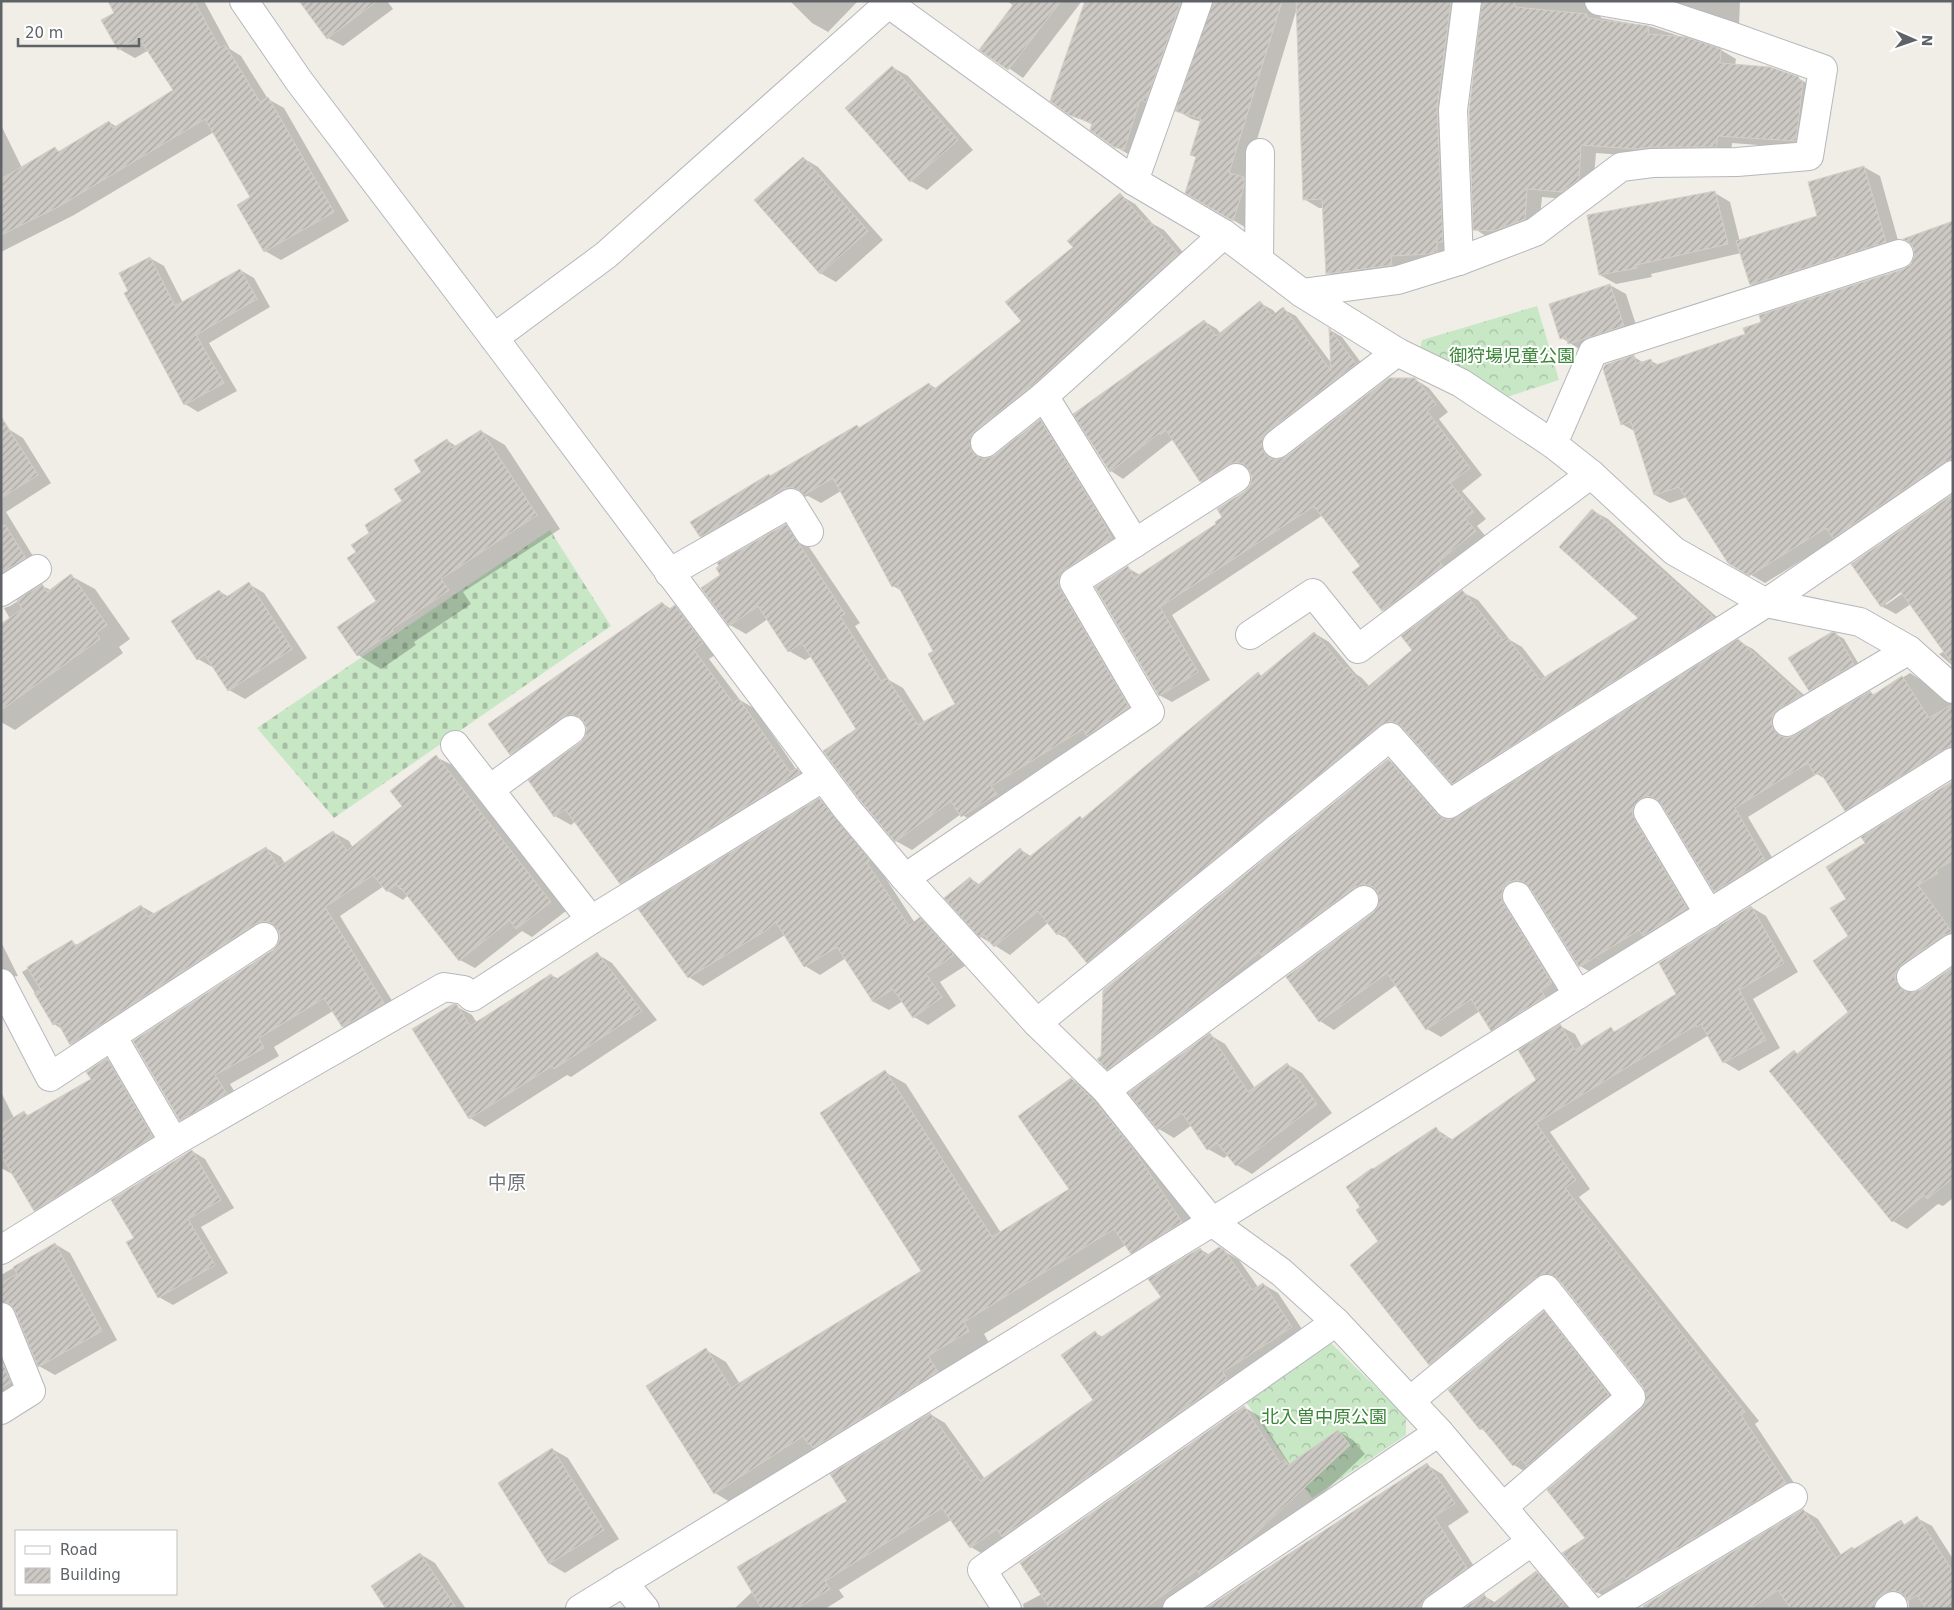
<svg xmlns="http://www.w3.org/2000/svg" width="1954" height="1610" font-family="'DejaVu Sans','Noto Sans JP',sans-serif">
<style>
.forest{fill:url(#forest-crowns)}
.cemetery{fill:url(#cemetery-stones)}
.shadow{fill:#0003;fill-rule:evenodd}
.building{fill:url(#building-hatch);stroke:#d5cfc6}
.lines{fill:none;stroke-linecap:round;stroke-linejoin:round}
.minor-casing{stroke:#b5b8bc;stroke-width:30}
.minor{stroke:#fff;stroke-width:28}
.labels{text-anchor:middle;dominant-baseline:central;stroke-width:4;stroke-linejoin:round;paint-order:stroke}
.park-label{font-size:18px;fill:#3b8538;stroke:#fff}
.neighbourhood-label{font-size:19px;fill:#707579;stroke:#fff}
</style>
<defs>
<pattern id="forest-crowns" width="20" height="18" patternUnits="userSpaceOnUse" patternTransform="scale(1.25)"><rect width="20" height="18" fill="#c8e7c5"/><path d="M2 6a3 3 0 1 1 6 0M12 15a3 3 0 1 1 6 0" fill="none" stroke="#a6bfa4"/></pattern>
<pattern id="cemetery-stones" width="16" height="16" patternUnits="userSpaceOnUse" patternTransform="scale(1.25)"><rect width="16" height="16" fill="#c8e7c5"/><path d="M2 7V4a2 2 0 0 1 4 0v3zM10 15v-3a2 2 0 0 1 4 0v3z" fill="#a6bfa4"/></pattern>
<pattern id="building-hatch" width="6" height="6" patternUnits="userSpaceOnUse" patternTransform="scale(1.25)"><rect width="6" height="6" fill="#ccc9c4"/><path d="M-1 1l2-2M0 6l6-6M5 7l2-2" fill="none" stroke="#a9a7a3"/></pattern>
</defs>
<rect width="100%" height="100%" fill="#f1eee8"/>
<g class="forest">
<polygon points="1537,306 1559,380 1507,397 1420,349 1422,340"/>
<polygon points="1327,1341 1331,1343 1406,1417 1406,1435 1312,1498 1246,1402"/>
</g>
<polygon class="cemetery" points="550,530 611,626 334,818 257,728"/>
<g class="shadow">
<polygon points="110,1 204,1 230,49 241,56 268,99 284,108 349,221 281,260 265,251 252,198 214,132 74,215 1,252 1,125 22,168 55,149 61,152 109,122 117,127 175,90 149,50 135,58 119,49 116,13"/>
<polygon points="302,1 387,1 393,9 343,46 328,38"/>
<polygon points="790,1 858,1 828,32 812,23"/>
<polygon points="1007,1 1082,1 1023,78 981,49 1014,6"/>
<polygon points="1086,1 1200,1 1130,155 1114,146 1093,125 1070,114"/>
<polygon points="1214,1 1469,1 1457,250 1406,273 1342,282 1327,273 1324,208 1319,208 1304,199 1297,8 1245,179 1259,187 1248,229 1187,192 1197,158 1192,155 1202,122 1192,119 1177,111"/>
<polygon points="1484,1 1601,1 1598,8 1601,18 1652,27 1721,50 1736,59 1735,65 1798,78 1813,87 1810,149 1732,143 1731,154 1651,157 1596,153 1593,188 1577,200 1542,197 1539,227 1489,238 1475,229"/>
<polygon points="1661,1 1740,1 1739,25"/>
<polygon points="892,67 908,76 973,150 927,190 911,181 847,108"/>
<polygon points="803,158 818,167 883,240 836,282 820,273"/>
<polygon points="1864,167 1880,176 1901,251 1766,294 1751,285 1741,253 1651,274 1652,277 1616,284 1600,275 1715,193 1730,202 1740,242 1819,217"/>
<polygon points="1120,195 1135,204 1153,224 1164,230 1193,264 985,455 987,460 995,456 1040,421 1056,430 1127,548 1081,578 1144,716 978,825 961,814 912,850 896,841 857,729 812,656 805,660 789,651 768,619 746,634 730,625 786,526 801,535 860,623 855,626 889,680 903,688 925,723 956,704 935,651 902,591 893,586 841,491 821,503 808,496 799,498 717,545 701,536 769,475 772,477 860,429 929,384 937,389 1022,321 1074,247"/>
<polygon points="1953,222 1953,474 1848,546 1836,539 1765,583 1729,562 1687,497 1670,503 1655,495 1634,431 1622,424 1634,357 1644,363 1651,361 1659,365 1746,334 1904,270 1912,265"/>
<polygon points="150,258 164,266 183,303 240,270 254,278 270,307 209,343 237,391 198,412 185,404 130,292"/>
<polygon points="1610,285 1626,294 1639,334 1584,352 1562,338"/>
<polygon points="1260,303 1273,310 1276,314 1283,309 1296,316 1332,364 1330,330 1342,337 1368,372 1274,455 1276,460 1280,461 1416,380 1429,388 1448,412 1439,419 1482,475 1462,491 1486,519 1477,526 1488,539 1396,618 1383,610 1353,572 1362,566 1323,515 1172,615 1210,680 1172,702 1159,695 1128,568 1140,575 1218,524 1251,485 1253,477 1251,470 1248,469 1241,472 1214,489 1201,481 1175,441 1172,440 1123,479 1111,471 1204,321 1217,329 1221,334"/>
<polygon points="1,416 10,430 23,438 51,483 6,512 39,566 1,591"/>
<polygon points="481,431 505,445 560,529 463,592 471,604 414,642 416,645 381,669 358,655 377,601 357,552 371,533 404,501 447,440 457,447"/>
<path d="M1953,496V666L1939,654L1945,651L1911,604L1896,614L1881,606ZM1906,588L1907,590L1886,605V602Z"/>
<polygon points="1593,511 1608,519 1728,627 1468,791 1453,783 1406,730 1396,733 1102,970 1087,962 1071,941 1058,934 1049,922 1010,955 981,937 970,878 980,885 1021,850 1032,857 1080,818 1084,819 1258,674 1263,676 1314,633 1329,642 1356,674 1362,678 1369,686 1413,650 1462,592 1478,600 1510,640 1522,647 1546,678 1640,618"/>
<polygon points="71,576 95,589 130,639 119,647 123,653 15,730 1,722 1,626 10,619 4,608 10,606 42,586 51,590"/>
<polygon points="249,584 264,593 307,658 245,699 229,690 214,668 198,659 219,591 229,597"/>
<polygon points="662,603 671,609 675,606 690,615 718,653 709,659 740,700 755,709 796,769 812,778 636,892 620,883 576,821 571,825 555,816 530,781 581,743 587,736 588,729 586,723 578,726 527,763 511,754"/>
<polygon points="1836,634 1844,639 1861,668 1818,694 1810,690"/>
<polygon points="1738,641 1753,649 1814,704 1786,731 1788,739 1795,737 1870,692 1875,695 1910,673 1924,682 1953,705 1953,761 1860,818 1846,810 1827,780 1817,774 1748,817 1779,869 1729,899 1715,891 1663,804 1654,807 1701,917 1594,974 1580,966 1532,888 1523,891 1566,992 1506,1038 1491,1030 1480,1011 1441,1037 1427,1029 1396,985 1334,1030 1320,1021 1288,977 1374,913 1380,906 1381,898 1378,892 1370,895 1123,1077 1108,1069 1388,760 1403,768 1449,820 1451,821"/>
<polygon points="436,757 452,765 566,911 532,937 522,931 475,968 460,960 408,895 403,900 388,891 384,886 340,916 399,1012 358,1035 343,1027 333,1011 274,1047 279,1056 230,1084 241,1103 196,1129 181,1120 274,951 279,944 281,936 279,930 271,932 87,1053 71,1044 63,1030 54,1024 22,972 72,942 79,946 141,906 155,914 266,848 281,857 285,864 333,832 349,841 353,848 404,806"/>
<polygon points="1953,782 1953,948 1910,988 1912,994 1920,991 1953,968 1953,1198 1943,1206 1938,1204 1907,1229 1893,1221 1795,1052 1799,1054 1850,1012 1848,899 1867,844"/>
<polygon points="819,799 834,808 884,869 881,871 915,923 920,919 935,927 968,964 940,982 956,1006 928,1025 914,1017 903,1001 889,1010 874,1002 846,958 820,975 805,966 785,935 703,986 689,977"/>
<polygon points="1751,907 1766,916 1798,972 1753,999 1780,1048 1739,1071 1724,1062 1709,1035 1550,1132 1590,1189 1579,1197 1759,1421 1755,1424 1800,1492 1612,1601 1597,1592 1564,1553 1587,1539 1647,1403 1648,1395 1644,1387 1560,1281 1551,1285 1445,1373 1430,1364 1380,1241 1362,1207 1374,1170 1436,1129 1453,1140 1538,1081 1560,1026 1575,1034 1582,1047 1611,1029 1616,1032 1678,994"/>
<polygon points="1,942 18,976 10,977 1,986"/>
<polygon points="597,954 612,963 657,1020 571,1077 567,1075 485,1127 470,1118 456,1006 472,1015 477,1023 551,975 559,979"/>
<polygon points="1210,1035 1225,1044 1255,1088 1287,1064 1302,1073 1332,1113 1252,1174 1237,1165 1228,1155 1224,1158 1208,1149 1192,1125 1174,1138 1159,1129"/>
<polygon points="107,1060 122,1068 167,1146 50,1218 35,1210 14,1175 1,1168 1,1092 14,1118 24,1113 30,1116 92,1079"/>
<polygon points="885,1072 906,1084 1001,1233 1071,1189 1071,1079 1092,1091 1152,1161 1202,1234 1152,1264 1131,1253 1126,1245 984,1334 989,1343 735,1505 715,1493 706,1350 726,1362 740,1384 923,1272"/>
<polygon points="192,1151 205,1159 234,1208 201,1227 228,1273 173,1305 159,1297 135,1238"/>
<polygon points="55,1244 70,1253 117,1340 55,1375 39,1366 16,1310 11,1311 1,1323 1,1275"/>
<polygon points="1219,1248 1239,1260 1258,1287 1263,1284 1278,1293 1306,1335 986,1556 971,1547 951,1520 839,1590 844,1597 825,1609 734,1609 849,1501 930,1414 945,1423 985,1479 1094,1401 1095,1333 1103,1337 1163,1298 1200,1249 1210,1255"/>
<polygon points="1544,1313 1559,1322 1624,1404 1529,1474 1514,1465 1488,1433 1481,1429"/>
<polygon points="1,1327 27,1394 1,1411"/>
<polygon points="1244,1407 1259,1416 1290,1465 1338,1431 1353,1440 1365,1454 1257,1555 1180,1609 1024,1609 1023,1604 1042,1594"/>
<polygon points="552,1449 568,1458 619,1539 565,1573 550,1564"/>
<polygon points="1427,1465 1442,1474 1469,1512 1448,1526 1481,1577 1438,1609 1208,1609"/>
<polygon points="1803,1510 1818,1519 1842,1556 1855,1550 1901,1522 1906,1525 1917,1518 1932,1526 1953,1559 1953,1609 1909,1609 1908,1598 1899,1601 1892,1609 1647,1609"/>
<polygon points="420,1554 435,1563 466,1609 387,1609"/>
<polygon points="1536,1572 1551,1581 1575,1609 1466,1609 1484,1596 1496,1603"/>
</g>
<g class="building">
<polygon points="108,1 194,1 220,48 225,45 260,102 268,97 334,212 264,252 237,205 250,197 205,119 58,207 1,235 1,179 55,147 58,152 109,121 113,128 173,90 139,38 118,50 101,20 114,13"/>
<polygon points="299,1 377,1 327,39"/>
<polygon points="1016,1 1061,1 1008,70 979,50"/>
<polygon points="1085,1 1181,1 1146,102 1140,100 1124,150 1114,147 1090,130 1092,123 1069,115 1050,101"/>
<polygon points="1213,1 1282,1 1229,173 1244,177 1244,187 1233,221 1185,193 1196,157 1190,155 1201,119 1175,111"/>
<polygon points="1296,1 1451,1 1437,108 1443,242 1437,242 1437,252 1428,254 1391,256 1392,265 1326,274 1322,199 1303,200"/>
<polygon points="1482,1 1515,1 1515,7 1587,14 1587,18 1649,26 1648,34 1686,37 1721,49 1720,63 1770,67 1799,77 1798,81 1803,81 1796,141 1718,136 1716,147 1652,147 1635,149 1581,145 1579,179 1562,192 1527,189 1525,219 1493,231 1473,230 1469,111"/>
<polygon points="892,66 958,140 910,182 845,108"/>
<polygon points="803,157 868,231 820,274 754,200"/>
<polygon points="1864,166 1886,242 1750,285 1736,241 1817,216 1808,182"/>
<polygon points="1715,191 1728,244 1636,265 1637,268 1599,275 1587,215"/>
<polygon points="1120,193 1145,222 1148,220 1178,254 1034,384 975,431 971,437 970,445 973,453 980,458 988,458 995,455 1040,419 1100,516 1112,539 1066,569 1060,575 1058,583 1061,590 1129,707 1087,736 1083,729 991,786 997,794 961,817 951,801 895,842 859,799 823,751 856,729 802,643 788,652 758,606 729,626 701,588 720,575 716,568 719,566 717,563 786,524 845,614 840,616 881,681 887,678 918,725 955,704 928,654 933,651 897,584 892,587 833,478 804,495 799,490 791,487 783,489 700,537 690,522 769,474 770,476 857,425 859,428 929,383 933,390 1021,321 1005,302 1073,247 1067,241"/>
<polygon points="1953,221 1953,460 1944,462 1833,538 1826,528 1749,576 1728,563 1679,487 1654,495 1631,422 1621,425 1603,369 1605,365 1634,355 1636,364 1651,359 1653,366 1745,334 1743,328 1761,322 1759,315 1904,269 1911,264 1914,257 1914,249 1910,243 1903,239"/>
<polygon points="150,257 175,306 240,269 257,299 196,335 224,383 184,405 124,293 128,291 119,273"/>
<polygon points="1610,284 1624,326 1568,344 1566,337 1560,339 1549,304"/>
<polygon points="1260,301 1272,316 1283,307 1331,371 1329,328 1356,364 1267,432 1263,438 1262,446 1265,454 1271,459 1279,459 1287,456 1389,378 1415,378 1436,404 1427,411 1470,468 1450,483 1474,512 1465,518 1476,531 1439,561 1443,566 1382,611 1352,572 1360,566 1314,506 1160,607 1198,672 1159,696 1095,587 1128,566 1134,578 1216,524 1215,522 1222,517 1217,509 1245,491 1250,485 1252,477 1249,470 1244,464 1235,462 1228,465 1200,482 1166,430 1160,435 1159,433 1110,472 1073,414 1204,320 1216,336"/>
<polygon points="1,417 38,475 1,498"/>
<polygon points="481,430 537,515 441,579 449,590 392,629 393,631 357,656 337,627 376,601 347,558 356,552 351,545 369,533 365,525 402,501 394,489 421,472 414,460 447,439 452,448"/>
<polygon points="1953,494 1953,665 1901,592 1881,607 1851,564"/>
<polygon points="1592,509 1714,618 1452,784 1401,726 1395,722 1387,722 1381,725 1087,963 1061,932 1057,935 1038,911 994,947 984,935 980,938 944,898 970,877 977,886 1020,848 1028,858 1080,816 1082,819 1239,688 1258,672 1261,676 1314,632 1345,669 1347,667 1365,689 1412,650 1401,636 1462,590 1503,640 1507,637 1540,680 1638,618 1559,547"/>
<polygon points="5,525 26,558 1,573 1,527"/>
<polygon points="71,574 107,625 96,633 100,639 1,710 1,624 22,609 17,600 42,584 47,592"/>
<polygon points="249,582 292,649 228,691 205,655 197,660 171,621 219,590 225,598"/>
<polygon points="662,602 668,610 675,605 703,643 694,650 733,703 739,699 790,772 797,768 800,773 620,884 565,809 554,817 528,780 581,742 585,736 587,729 583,720 577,716 569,715 562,717 510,755 488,724"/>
<polygon points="1832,632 1836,633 1854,664 1809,691 1788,658"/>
<polygon points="1738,639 1801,696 1779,709 1773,715 1771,722 1773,729 1780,736 1788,738 1795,735 1870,691 1873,695 1902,676 1929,718 1953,704 1953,746 1945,749 1845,811 1820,772 1815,775 1808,763 1735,808 1765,860 1714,892 1661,804 1656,799 1648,796 1640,799 1635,804 1632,812 1635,820 1687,908 1643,936 1639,930 1579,967 1530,888 1524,882 1516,880 1509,882 1503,889 1501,897 1504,904 1552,983 1541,990 1545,997 1491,1031 1471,999 1426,1030 1387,973 1319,1022 1286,977 1374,912 1378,906 1379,898 1377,891 1371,886 1363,884 1355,887 1262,956 1259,952 1210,994 1107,1070 1097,1059 1101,1056 1103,990 1388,759 1437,814 1444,819 1451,819 1457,817"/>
<polygon points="436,755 551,902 516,929 510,920 459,961 401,888 400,889 396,884 387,892 373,875 325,907 384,1003 342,1027 324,998 259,1038 264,1048 215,1075 227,1094 180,1121 133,1041 273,950 278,944 280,936 277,928 271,923 264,921 255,924 70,1045 58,1023 53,1025 34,993 41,990 27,967 72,940 75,946 141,905 148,917 266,847 278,867 333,831 347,851 402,806 390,791"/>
<polygon points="1953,781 1953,860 1936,870 1938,873 1918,885 1953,933 1944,935 1902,964 1897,970 1895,978 1898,985 1904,991 1913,992 1920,990 1953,967 1953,1178 1927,1199 1924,1195 1892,1222 1769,1071 1794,1050 1797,1054 1848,1012 1813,961 1848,936 1830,908 1846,899 1826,867 1865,843 1861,837"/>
<polygon points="819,798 870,860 867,863 909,926 920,917 954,955 926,974 942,997 913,1018 893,989 873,1002 837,947 804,967 776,922 765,931 688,978 638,909"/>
<polygon points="1751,906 1784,963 1739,990 1766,1040 1723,1063 1701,1024 1697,1027 1696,1025 1536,1123 1576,1180 1565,1188 1745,1412 1741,1415 1786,1483 1626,1579 1624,1576 1596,1593 1562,1553 1585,1538 1547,1490 1641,1409 1645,1403 1646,1395 1643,1387 1558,1279 1552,1275 1544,1274 1536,1277 1429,1365 1350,1265 1378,1241 1356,1210 1360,1207 1346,1187 1372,1168 1373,1169 1436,1127 1443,1138 1446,1136 1450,1141 1536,1080 1518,1050 1560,1024 1575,1050 1611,1027 1614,1032 1676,994 1659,963"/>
<polygon points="597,952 642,1011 554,1069 552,1066 469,1119 412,1029 453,1004 457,1005 470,1026 551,974 555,980"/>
<polygon points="1210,1033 1248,1092 1287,1063 1317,1104 1236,1166 1217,1143 1207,1150 1182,1113 1158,1130 1128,1093"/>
<polygon points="107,1058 153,1137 34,1211 1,1155 1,1125 24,1111 27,1116 91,1079 86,1072"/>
<polygon points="885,1070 992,1237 1069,1189 1018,1116 1071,1078 1094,1101 1132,1147 1182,1222 1131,1254 1114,1229 964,1322 969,1331 928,1356 938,1372 813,1448 810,1443 808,1444 803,1436 714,1494 646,1386 706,1348 731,1388 921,1271 820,1113"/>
<polygon points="192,1150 221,1200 188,1219 215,1265 158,1298 126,1242 134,1238 111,1200"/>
<polygon points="55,1243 102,1331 38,1367 15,1311 10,1304 1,1302 1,1283 17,1274 13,1267"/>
<polygon points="1219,1247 1224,1250 1252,1290 1263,1283 1292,1327 1223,1372 1227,1379 1002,1537 997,1529 970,1548 942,1508 825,1581 830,1589 796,1609 762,1609 737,1567 847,1501 830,1474 930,1413 980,1481 1093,1400 1061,1355 1095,1331 1100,1338 1161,1297 1148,1279 1200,1248 1206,1256"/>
<polygon points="1544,1311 1609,1395 1527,1466 1521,1459 1513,1466 1482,1428 1480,1430 1448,1390"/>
<polygon points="1,1359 11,1382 1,1388"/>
<polygon points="1244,1406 1280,1463 1285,1460 1288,1465 1338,1430 1350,1445 1242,1546 1200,1575 1197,1570 1144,1609 1050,1609 1020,1563"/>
<polygon points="552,1448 604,1530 549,1564 498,1483"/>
<polygon points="1427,1463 1455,1503 1434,1517 1467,1568 1427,1596 1422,1602 1421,1609 1205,1609"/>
<polygon points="1803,1509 1836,1558 1852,1547 1854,1549 1901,1520 1904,1525 1917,1516 1953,1572 1953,1609 1926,1609 1917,1595 1907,1601 1905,1596 1900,1592 1892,1590 1879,1597 1875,1602 1874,1609 1791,1609 1778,1590 1750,1609 1645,1609 1643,1606"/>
<polygon points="420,1553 457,1609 386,1609 371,1586"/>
<polygon points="1536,1571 1564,1604 1558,1609 1463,1609 1484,1594 1491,1605"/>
</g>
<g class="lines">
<g class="minor-casing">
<g id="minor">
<polyline points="244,1 299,81 494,338 847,809 905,878 1037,1023 1106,1090 1212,1222 1281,1272 1336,1322 1439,1432 1589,1609"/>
<polyline points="885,1 1134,181 1224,234 1302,293 1397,352 1461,383 1553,444 1591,474 1674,551 1766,603 1860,622 1909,650 1953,689"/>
<polyline points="1134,181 1198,1"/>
<polyline points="1259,260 1260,153"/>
<polyline points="1459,261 1453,110 1467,1"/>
<polyline points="1302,293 1398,280 1459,261 1535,232 1621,167 1652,163 1737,162 1809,156 1823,69 1725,34 1656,11 1599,1"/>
<polyline points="494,338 606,255 888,4"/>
<polyline points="1044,396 1135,543"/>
<polyline points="985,443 1044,396 1224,234"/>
<polyline points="1277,444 1397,352"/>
<polyline points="1553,444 1593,352 1899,254"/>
<polyline points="669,573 791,503 809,532"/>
<polyline points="1,592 37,569"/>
<polyline points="1250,635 1313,593 1358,649 1591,474"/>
<polyline points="1787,722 1909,650"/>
<polyline points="455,745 591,920"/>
<polyline points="490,789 571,730"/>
<polyline points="1648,812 1709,914"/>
<polyline points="905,878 1150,712 1074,582 1236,478"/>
<polyline points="1517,896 1578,995"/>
<polyline points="1911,977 1953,948"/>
<polyline points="1,983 50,1077 112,1036"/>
<polyline points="1037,1023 1390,737 1449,804 1766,603 1953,475"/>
<polyline points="1106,1090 1364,900"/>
<polyline points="174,1142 112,1036 264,937"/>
<polyline points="1,1250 174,1142 444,987 464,990 472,997 591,920 822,778"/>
<polyline points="1,1317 31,1391 1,1410"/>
<polyline points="1411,1400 1546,1289 1631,1397 1503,1507"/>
<polyline points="623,1582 645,1609"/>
<polyline points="580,1609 1212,1222 1953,762"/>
<polyline points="1007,1609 982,1570 1336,1322"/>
<polyline points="1177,1609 1439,1432"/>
<polyline points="1436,1609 1531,1542"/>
<polyline points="1607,1609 1793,1497"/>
<polyline points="1889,1609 1893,1606"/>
</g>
</g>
<use href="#minor" class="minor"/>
</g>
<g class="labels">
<g class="park-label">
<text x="1512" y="355">御狩場児童公園</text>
<text x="1324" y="1416">北入曽中原公園</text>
</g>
<g class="neighbourhood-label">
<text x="507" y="1182">中原</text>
</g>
</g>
<rect width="1954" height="1610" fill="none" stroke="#5f6367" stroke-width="5"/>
<rect x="15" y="1530" width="162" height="65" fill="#ffffff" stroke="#bfc1c2"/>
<rect x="25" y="1546" width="25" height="8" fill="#ffffff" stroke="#bfc1c2"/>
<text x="60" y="1555" font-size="15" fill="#5f6367">Road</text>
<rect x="25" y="1568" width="25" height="15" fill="url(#building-hatch)" stroke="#bfc1c2"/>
<text x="60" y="1580" font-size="15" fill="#5f6367">Building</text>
<g transform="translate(1914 40) rotate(92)" stroke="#ffffff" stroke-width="4" paint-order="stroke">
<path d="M0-4L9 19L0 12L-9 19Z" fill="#5f6367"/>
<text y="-8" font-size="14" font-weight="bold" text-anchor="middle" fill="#5f6367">N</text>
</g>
<path d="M18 38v8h121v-8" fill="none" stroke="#5f6367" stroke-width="2.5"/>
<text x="25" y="38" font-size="15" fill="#5f6367" stroke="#ffffff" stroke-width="4" paint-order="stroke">20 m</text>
</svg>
